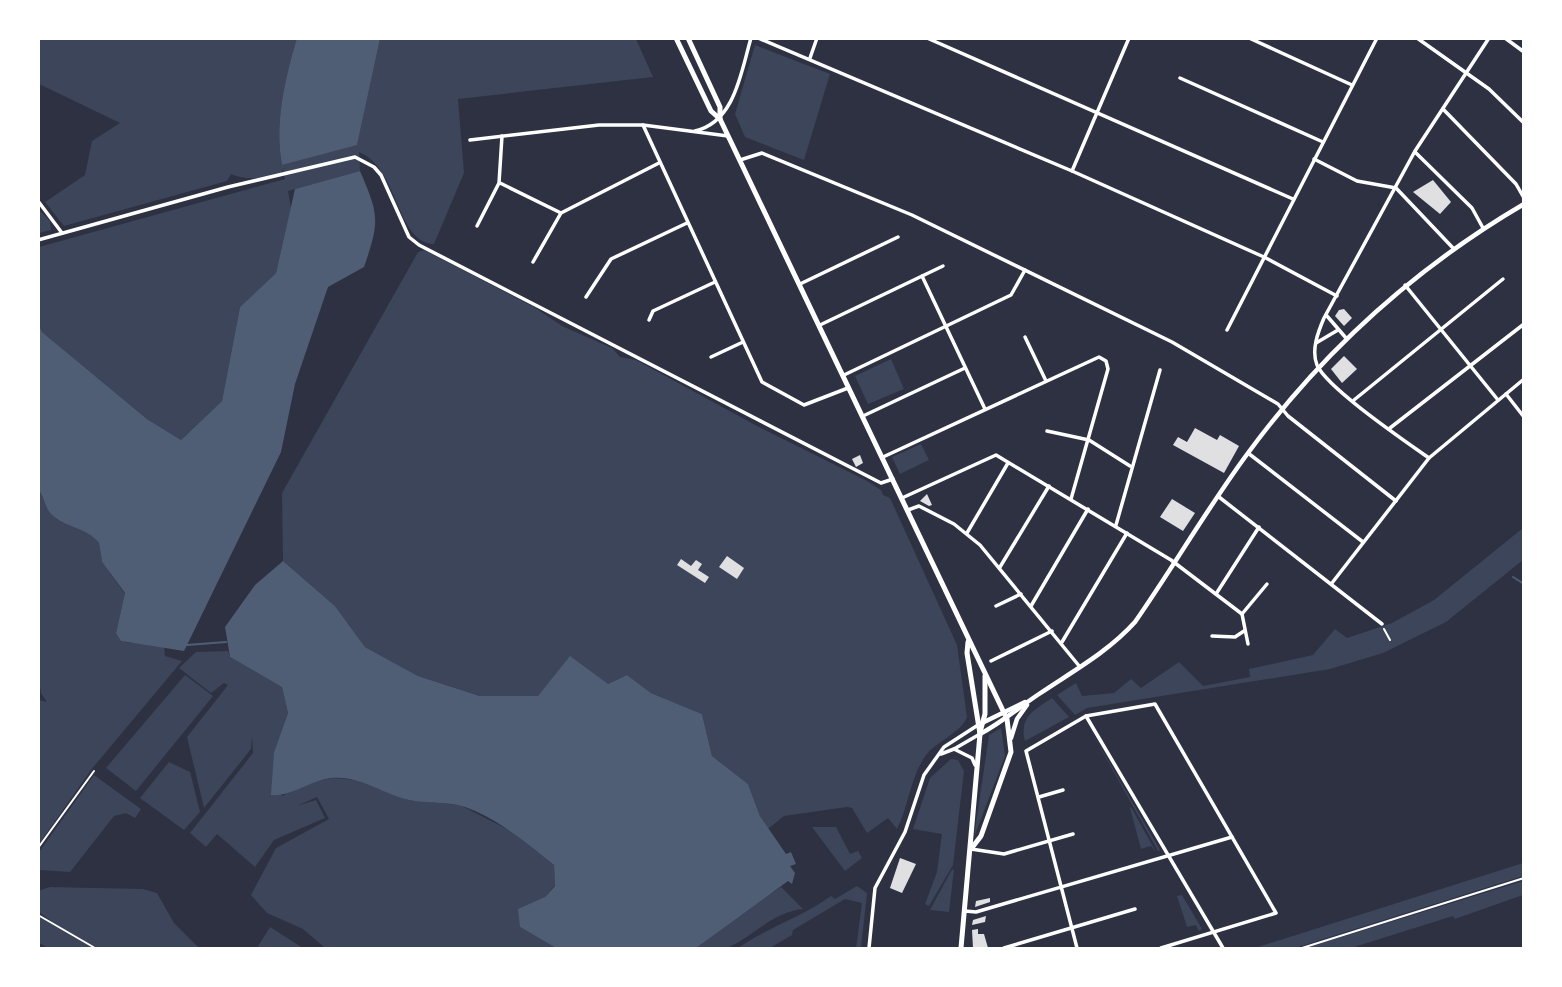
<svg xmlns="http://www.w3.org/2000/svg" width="1562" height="987" font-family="'Golos Text',sans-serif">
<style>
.green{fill:#3c4559}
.water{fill:#4f5d75}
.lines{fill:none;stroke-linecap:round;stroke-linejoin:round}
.stream{stroke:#4f5d75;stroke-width:2}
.building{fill:#e0e0e3}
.path{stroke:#fff;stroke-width:2}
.service{stroke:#fff;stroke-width:2}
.minor{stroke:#fff;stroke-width:3.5}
.secondary{stroke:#fff;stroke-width:4.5}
.trunk{stroke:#fff;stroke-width:5}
</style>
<rect width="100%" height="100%" fill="#2d3142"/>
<g class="green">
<path d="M39,39H297C285,79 274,123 282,165L357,144L380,39H636L653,77L458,99L464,173L434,244C396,243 399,168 359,152L360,171L288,191L291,208L276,273L240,307L222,401L181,440L147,419L42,332L39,325V247L285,179L283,169L281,174C265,178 246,181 231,174L227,181L64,226L45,202L85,175L92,141L120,123L39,84Z"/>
<polygon points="755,45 830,74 804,160 745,137 735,114"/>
<polygon points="38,209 50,221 51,230 39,233"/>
<path d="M424,250L534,307L562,326L612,348L620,357L636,360L759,427L867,481L881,490L883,495L890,498L957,645L967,717C961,733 937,741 926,755C910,777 909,806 897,829L888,818L867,833L852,808L847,807L784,816L768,829L760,816L748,784L712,756L702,714L651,693L627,675L608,684L538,696H481L418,676L365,647L335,606L283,561L282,493L418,252Z"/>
<polygon points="891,359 904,389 868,404 855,376"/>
<polygon points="921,444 929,460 900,474 892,457"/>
<path d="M39,490C44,497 45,508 51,514C65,528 86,527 99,543L102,562L125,594L116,633L125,642L164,646L165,656L182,661L91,770L39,844V700L47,702L41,693L38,675Z"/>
<polygon points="1523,528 1523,560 1446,622 1383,653 1330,669 1087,708 1075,715 1057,695 1076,683 1082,696 1114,693 1131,679 1141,688 1179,662 1203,686 1250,677 1249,669 1313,655 1335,629 1347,638 1392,623 1434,600"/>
<polygon points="228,651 230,657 282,686 288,713 274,752 282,796 308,782 334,778 365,781 408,800 460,805 513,832 554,865 555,885 520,927 556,948 325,948 303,929 267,913 251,895 276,848 329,819 317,797 297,806 316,800 325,818 274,840 255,867 217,834 206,847 190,833 253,753 252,737 251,749 204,808 187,737 228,685 224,683 211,693 179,668 196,652"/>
<polygon points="185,675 213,696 136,791 106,768"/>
<path d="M1052,698L1069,717L1025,741C1019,717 1034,710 1052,698Z"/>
<polygon points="1087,724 1160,850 1158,851"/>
<polygon points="1001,728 1005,756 974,837 989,735"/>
<polygon points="951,759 958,760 964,771 953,865 929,906 925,904 937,872 942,834 913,829 930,778"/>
<polygon points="169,762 190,772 200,812 184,830 140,798"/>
<polygon points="94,775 141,809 135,818 126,813 114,816 70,872 39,870 39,852"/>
<polygon points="1130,808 1131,807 1156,852 1151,846 1141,849"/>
<polygon points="812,827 836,827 850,854 858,851 862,858 845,871"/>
<polygon points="1523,863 1523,876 1295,948 1255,948"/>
<polygon points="954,869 949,912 930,910 951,871"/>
<polygon points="1523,881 1523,895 1455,919 1453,916 1351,948 1306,948"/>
<path d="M857,886L867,893L861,948H856L862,903L845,899L793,930L792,935L770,948H738C768,927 802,917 831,896L835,899Z"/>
<polygon points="50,887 143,889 157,893 174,923 199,948 98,948 67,933 39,912 38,891"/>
<path d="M781,887L803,909C773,912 755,935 729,947C720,951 705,948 696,948L735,916Z"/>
<polygon points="1182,895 1202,929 1199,931 1196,925 1187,927 1177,896"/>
<polygon points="39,916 93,948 48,948 39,943"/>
<polygon points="270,927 303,948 257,948"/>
</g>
<g class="water">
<path d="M297,38L380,39L357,145L282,165C274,123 285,79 297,38Z"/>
<path d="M360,171C379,215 380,221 364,267L328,287L295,384L281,452L189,641L184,651L121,641L116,633L125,593L102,562L99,543C86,527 65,528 51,514C45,508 44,497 39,490V325L42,332L147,419L181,440L222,401L240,307L276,273L295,189Z"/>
<path d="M283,561L335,606L365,647L418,676L480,696H538L570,656L608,684L627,675L651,693L702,714L712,756L748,784L760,816L786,854L791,852L796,864L790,866L795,873L792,884L788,881L696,948H556L520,927L518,909L545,897L555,886L554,865C528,844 491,813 458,805C442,802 425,803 409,800C382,794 362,776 332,778C310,780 292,797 271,795L274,752L288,713L282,687L230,657L225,627L255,585Z"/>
</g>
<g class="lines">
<g class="stream">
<polyline points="1513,577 1524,584"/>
<polyline points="187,645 226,642"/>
</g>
</g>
<g class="building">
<polygon points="1433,180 1451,202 1440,214 1413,192"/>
<polygon points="1344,309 1352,318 1344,326 1335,316 1339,310"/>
<polygon points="1344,356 1357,369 1342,383 1331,369"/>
<polygon points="1195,428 1217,440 1220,435 1239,446 1224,473 1173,445 1178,437 1187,442"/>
<polygon points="860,455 863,463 856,467 852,459"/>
<polygon points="927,494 932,505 929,506 920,501"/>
<polygon points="1172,499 1195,513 1183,531 1160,517"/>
<polygon points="727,556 744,568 737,579 719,567"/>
<polygon points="681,559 691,566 696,560 702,564 698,570 709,577 705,583 677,565"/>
<polygon points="900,858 916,864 902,893 890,888"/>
<polygon points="990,898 990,902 975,907 976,901"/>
<polygon points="986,916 985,922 972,925 973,920"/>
<polygon points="978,929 978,934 984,934 988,948 973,948 972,930"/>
</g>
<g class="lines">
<g class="path">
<polyline points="1384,629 1390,640"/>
<polyline points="38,915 95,948"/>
<polyline points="1302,948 1524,878"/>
</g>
<polyline class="service" points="38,848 94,771"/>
<g class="minor">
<polyline points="758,38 1072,171 1264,257 1337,296"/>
<polyline points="927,38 1293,199"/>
<polyline points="1249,38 1352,85"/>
<polyline points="1417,38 1489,89 1524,123"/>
<polyline points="1505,38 1524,52"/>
<polyline points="810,58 817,38"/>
<polyline points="1180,78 1323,142"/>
<polyline points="1443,109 1516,184 1524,198"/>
<polyline points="643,125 762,382 804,405 848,388"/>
<path d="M695,131C735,122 741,72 751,38"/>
<polyline points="470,140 599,125 643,125 728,136"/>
<polyline points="1415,152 1472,208 1483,228"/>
<polyline points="1314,159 1357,181 1396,188 1453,248"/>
<polyline points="740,160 762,153 912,215 1172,342 1278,404 1288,416 1396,501"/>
<polyline points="1072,171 1129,38"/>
<polyline points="500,183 561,213"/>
<polyline points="38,201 62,233"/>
<polyline points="477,226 499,183 502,136"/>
<polyline points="38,240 228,187 355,157 374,167 381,175 409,237 419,245 881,483 893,479"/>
<polyline points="533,262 561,213 659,163"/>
<polyline points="922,276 985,409"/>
<polyline points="800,284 898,237"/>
<polyline points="1405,285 1498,400"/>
<polyline points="586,297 611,259 687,223"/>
<polyline points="1327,316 1346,338"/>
<polyline points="649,320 653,311 715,282"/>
<polyline points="820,325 943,266"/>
<polyline points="1227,330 1377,38"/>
<polyline points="1025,337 1046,381"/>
<polyline points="1316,343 1338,330"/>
<polyline points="711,357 743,342"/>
<polyline points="844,375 1011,295 1025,270"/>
<polyline points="1506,394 1524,417"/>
<polyline points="1354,400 1503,279"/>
<polyline points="863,416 965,368"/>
<polyline points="1390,428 1524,324"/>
<polyline points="1047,431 1089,440 1130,466"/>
<polyline points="1248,453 1363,542"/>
<polyline points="883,457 1099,357 1106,361 1108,369 1071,499"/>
<path d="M1429,458C1405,441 1327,388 1317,365C1311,350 1318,332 1324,318L1415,151L1489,38"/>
<polyline points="1219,497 1382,624"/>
<polyline points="902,498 996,455 1171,560 1242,614"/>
<polyline points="908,510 919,506 954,524 980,545 1080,667"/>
<polyline points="1116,525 1160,370"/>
<polyline points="967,533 1008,463"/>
<polyline points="1000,567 1049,486"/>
<polyline points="1332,583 1429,458 1524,379"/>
<polyline points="1216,594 1259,527"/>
<polyline points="996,606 1021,594"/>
<polyline points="1031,606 1088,509"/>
<polyline points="1212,636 1235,637 1244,631"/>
<polyline points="1062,642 1127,533"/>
<polyline points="1248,644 1242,614 1267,584"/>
<polyline points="991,661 1052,631"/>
<polyline points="1086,716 1223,948"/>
<polyline points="954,749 980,734"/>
<polyline points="941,754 954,749 972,758 975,765"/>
<polyline points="1039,797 1063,790"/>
<polyline points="971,849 1004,854 1073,834"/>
<polyline points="965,911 976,912 1232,837"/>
<polyline points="869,948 875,888 905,832 924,775 944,747 978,725"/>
<polyline points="1004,948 1135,909"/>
<polyline points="1077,948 1026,751 1086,716 1155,704 1276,913 1161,948"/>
</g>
<g class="secondary">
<polyline points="982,723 1025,702"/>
<path d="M980,734C1001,723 1018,708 1039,694C1073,671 1108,652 1135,622C1174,566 1208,507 1248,453C1323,351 1415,268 1524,204"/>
<polyline points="1011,738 1017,719 1027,705"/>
</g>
<g class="trunk">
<polyline points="676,38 711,111 720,119 1007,719 1011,752 981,836 971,849"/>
<polyline points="688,38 720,107 720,119"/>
<polyline points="980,732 985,714 985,676"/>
<polyline points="961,948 980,734 967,653 968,642"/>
</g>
</g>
<rect width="1562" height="987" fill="none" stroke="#ffffff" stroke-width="80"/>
</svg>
